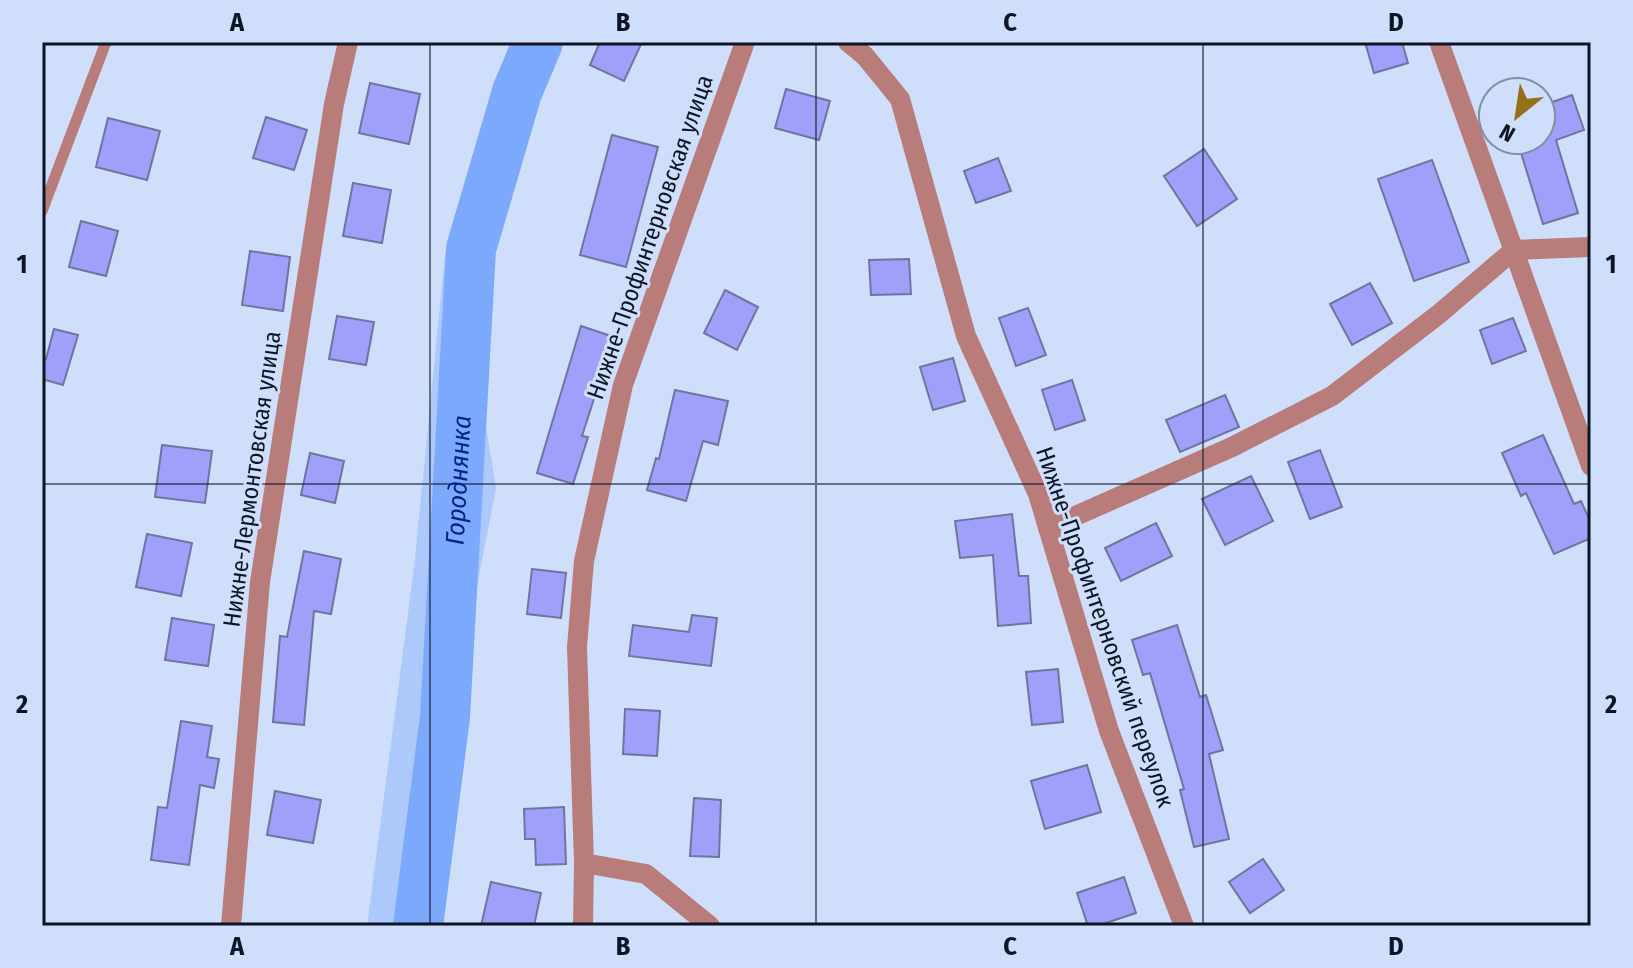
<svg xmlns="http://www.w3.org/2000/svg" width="1633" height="968" font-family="'Fira Sans Condensed',sans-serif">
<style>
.green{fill:#adc9fc}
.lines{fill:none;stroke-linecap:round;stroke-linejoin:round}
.river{stroke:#7da9fc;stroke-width:50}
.building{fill:#a0a0fb;stroke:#7173a0;stroke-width:2}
.service{stroke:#b87d7a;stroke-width:11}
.minor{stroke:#b87d7a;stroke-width:20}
.grid{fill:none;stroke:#0d1525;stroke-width:2;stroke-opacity:0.55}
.labels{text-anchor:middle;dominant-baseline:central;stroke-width:6;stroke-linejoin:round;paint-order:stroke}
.street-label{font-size:24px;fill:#0d1525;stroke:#cfdefa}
.water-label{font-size:26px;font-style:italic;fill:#00277f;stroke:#cfdefa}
.neatline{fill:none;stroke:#0d1525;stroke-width:3}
.grid-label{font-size:26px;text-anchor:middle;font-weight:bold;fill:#0d1525}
</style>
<rect width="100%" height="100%" fill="#cfdefa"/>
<polygon class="green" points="511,42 564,42 513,145 475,359 496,488 468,633 424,926 367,926 414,568 445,255"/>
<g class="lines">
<path class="river" id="s1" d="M418,926L445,717L471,249L517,92L538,42"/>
</g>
<g class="building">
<polygon points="600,42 642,42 624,81 590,65"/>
<polygon points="1365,42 1402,42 1408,63 1374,73"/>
<polygon points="370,83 420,94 409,144 359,133"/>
<polygon points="786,89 830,101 819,140 775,128"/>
<polygon points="1572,95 1584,130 1556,140 1578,213 1543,224 1517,140 1541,140 1541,106"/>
<polygon points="266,117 307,130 294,170 253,158"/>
<polygon points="108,118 160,131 147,180 96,167"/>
<polygon points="612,135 658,147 626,267 580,255"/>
<polygon points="1204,149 1237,199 1197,226 1164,176"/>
<polygon points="998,158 1011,191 976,203 964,171"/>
<polygon points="1432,160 1469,262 1414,281 1378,179"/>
<polygon points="353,183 391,190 382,243 343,236"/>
<polygon points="81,221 118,231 106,276 69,267"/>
<polygon points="250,251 290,257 283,311 242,305"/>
<polygon points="909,259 911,294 871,295 869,260"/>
<polygon points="1370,283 1392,323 1352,345 1330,304"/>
<polygon points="725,290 758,307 737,350 704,333"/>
<polygon points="1028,308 1046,355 1016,366 999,318"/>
<polygon points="337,316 374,322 366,365 329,359"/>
<polygon points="1513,318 1526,351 1492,364 1480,330"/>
<polygon points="581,326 614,337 582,436 588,437 573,484 537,473"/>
<polygon points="54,329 78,335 63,385 42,379 42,359 46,359"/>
<polygon points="953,358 965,401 933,410 920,367"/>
<polygon points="1072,380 1085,420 1055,430 1042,390"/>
<polygon points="675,390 728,401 718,445 703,441 686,501 647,490 656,458 659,459"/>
<polygon points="1225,395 1239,427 1180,452 1166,420"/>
<polygon points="1543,435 1574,504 1581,501 1591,523 1591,538 1554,554 1526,493 1521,496 1502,453"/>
<polygon points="162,445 212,451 205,503 155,497"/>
<polygon points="1320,450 1342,507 1310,519 1288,462"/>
<polygon points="310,453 344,461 335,503 301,495"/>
<polygon points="1251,476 1273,521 1225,545 1202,499"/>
<polygon points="1012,514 1019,576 1028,576 1031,623 998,626 993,555 960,558 955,521"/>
<polygon points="1156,523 1172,556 1121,581 1105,548"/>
<polygon points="147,534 192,543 181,596 136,587"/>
<polygon points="304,551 341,559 331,614 314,611 304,725 273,722 280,636 287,637"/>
<polygon points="532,569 566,573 561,618 527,614"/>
<polygon points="692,615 717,618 711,666 629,656 633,625 689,632"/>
<polygon points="172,618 214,625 208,666 165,660"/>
<polygon points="1177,625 1200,697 1206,695 1223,750 1209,754 1229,839 1194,847 1180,790 1184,789 1150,673 1143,675 1132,640"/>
<polygon points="1058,669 1063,722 1032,725 1026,672"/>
<polygon points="625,709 660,711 657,756 623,754"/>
<polygon points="181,721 212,726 207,757 219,759 214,788 200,785 189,865 151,860 158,807 167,808"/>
<polygon points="1087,765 1101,812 1045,829 1031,781"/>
<polygon points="275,791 321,800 313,843 267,835"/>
<polygon points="694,798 721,800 719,857 690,856"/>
<polygon points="564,807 566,864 536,865 535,839 525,839 524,809"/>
<polygon points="1263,859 1284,890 1250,913 1229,882"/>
<polygon points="1124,877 1136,913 1097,926 1088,926 1077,893"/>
<polygon points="491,882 541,893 534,926 481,926"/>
</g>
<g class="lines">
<polyline class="service" points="42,211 106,42"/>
<g class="minor">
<polyline points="848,42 865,56 900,99 966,336 1038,494 1109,731 1184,926"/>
<polyline points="1439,42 1591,466"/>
<polyline points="1048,528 1232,447 1332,396 1439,314 1514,250 1591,247"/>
<polyline points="584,863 646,874 710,926"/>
<polyline points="231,926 260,582 334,104 348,42"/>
<polyline points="583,926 584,863 577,647 584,561 623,385 745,42"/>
</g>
</g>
<path class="grid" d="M430,42V926M816,42V926M1203,42V926M42,484H1591"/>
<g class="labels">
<g class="street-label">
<text transform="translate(650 237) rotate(-71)">Нижне-Профинтерновская улица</text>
<text transform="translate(252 479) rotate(-82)">Нижне-Лермонтовская улица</text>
<text transform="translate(1105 627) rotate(71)">Нижне-Профинтерновский переулок</text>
</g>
<g class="water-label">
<text stroke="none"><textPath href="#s1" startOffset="448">Городнянка</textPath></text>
</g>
</g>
<rect width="1633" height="968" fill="none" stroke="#cfdefa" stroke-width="88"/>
<g transform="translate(1517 116) rotate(210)"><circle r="38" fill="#cfdefa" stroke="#818ea5" stroke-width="2"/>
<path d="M0-6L14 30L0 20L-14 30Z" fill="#967019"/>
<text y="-12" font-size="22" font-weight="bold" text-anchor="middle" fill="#0d1525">N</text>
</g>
<rect x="44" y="44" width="1545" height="880" class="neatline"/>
<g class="grid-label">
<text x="237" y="31">A</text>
<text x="623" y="31">B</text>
<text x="1010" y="31">C</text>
<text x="1396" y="31">D</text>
<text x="22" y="273">1</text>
<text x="1611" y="273">1</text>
<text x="22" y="713">2</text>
<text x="1611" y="713">2</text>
<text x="237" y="955">A</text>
<text x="623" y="955">B</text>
<text x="1010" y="955">C</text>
<text x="1396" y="955">D</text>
</g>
</svg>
